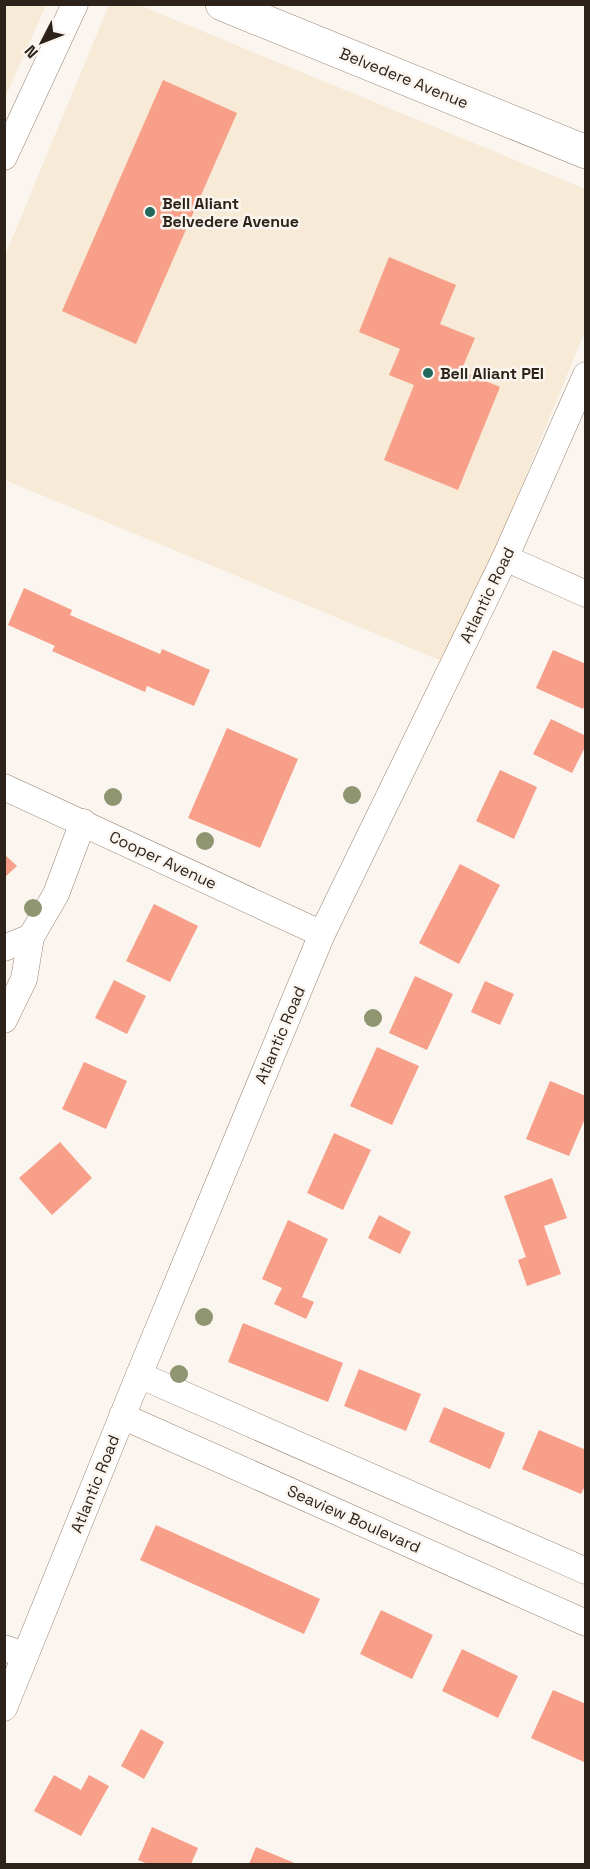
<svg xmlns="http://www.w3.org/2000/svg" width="590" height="1869" font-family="'Space Grotesk',sans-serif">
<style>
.commercial{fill:#f7ead6}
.building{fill:#f89f89}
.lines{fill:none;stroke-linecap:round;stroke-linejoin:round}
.minor-casing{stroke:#9b806c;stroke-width:27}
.secondary-casing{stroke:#9b806c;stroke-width:34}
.minor{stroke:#fff;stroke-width:26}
.secondary{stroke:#fff;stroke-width:33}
.tree{fill:#8f9570}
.poi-dot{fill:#22685d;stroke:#fbf5f0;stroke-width:2}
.labels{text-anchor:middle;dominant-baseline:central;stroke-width:5;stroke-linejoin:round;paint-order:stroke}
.street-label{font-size:16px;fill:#2e231b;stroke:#fbf5f0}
.poi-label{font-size:16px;font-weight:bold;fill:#2e231b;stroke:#fbf5f0;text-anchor:start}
</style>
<rect width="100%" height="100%" fill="#fbf5f0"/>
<g class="commercial">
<polygon points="5,4 46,5 5,98 4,5"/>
<polygon points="109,5 139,5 585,189 585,331 449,664 5,480 4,258"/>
</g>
<g class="building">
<polygon points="163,80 237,113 136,344 62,311"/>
<polygon points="389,257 456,285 440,324 475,338 461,371 500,387 458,490 384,460 414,385 389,375 400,349 359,332"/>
<polygon points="24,588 72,610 70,615 160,654 162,649 210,670 194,706 147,686 145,692 52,651 55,646 8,625"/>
<polygon points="553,650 586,664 586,702 583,709 536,688"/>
<polygon points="551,719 586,736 586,745 572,773 533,754"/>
<polygon points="227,728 298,759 260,848 188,818"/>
<polygon points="500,770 537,787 514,839 476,821"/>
<polygon points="4,854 17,866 4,878"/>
<polygon points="460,864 500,885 459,964 419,943"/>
<polygon points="154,904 198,926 170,982 126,961"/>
<polygon points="415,976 453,994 427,1050 389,1033"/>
<polygon points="114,980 146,996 127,1034 95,1018"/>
<polygon points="485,981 514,994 500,1025 471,1012"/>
<polygon points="377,1047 419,1066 392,1125 350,1106"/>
<polygon points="84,1062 127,1081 106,1129 62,1109"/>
<polygon points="550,1081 586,1096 586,1116 569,1156 526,1139"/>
<polygon points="334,1133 371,1150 343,1210 307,1193"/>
<polygon points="60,1142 92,1178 52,1215 19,1178"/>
<polygon points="552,1178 567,1218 544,1226 561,1274 527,1286 518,1260 526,1257 504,1196"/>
<polygon points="379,1215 411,1232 400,1254 368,1238"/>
<polygon points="288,1220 328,1239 302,1297 314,1302 306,1319 274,1304 282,1288 262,1279"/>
<polygon points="243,1323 343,1363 328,1402 228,1362"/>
<polygon points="359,1369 421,1394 406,1431 344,1406"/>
<polygon points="444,1407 505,1433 490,1469 429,1442"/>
<polygon points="539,1430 586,1450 586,1484 581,1494 522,1469"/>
<polygon points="156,1525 320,1599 304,1634 140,1560"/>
<polygon points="381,1610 433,1635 412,1679 360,1654"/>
<polygon points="462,1649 518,1676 498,1718 442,1691"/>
<polygon points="553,1690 586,1704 586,1763 531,1738"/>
<polygon points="141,1729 164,1742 144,1779 121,1766"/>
<polygon points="54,1775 81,1790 89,1775 109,1786 81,1836 34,1811"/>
<polygon points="152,1827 198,1848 191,1864 148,1864 138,1860"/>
<polygon points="256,1847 297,1864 249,1864"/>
</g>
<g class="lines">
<g class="minor-casing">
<g id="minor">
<polyline points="4,157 75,4"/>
<polyline points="505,558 586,594"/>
<polyline points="4,787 322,934"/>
<polyline points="4,948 31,937"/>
<polyline points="4,1020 24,979 31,937 56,894 83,822"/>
<polyline points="139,1375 586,1571"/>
<polyline points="122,1416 586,1623"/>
<polyline points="4,1648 25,1655"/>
<polyline points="4,1708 139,1375 322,934 505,558 586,375"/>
</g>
</g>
<g class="secondary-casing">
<polyline id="secondary" points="222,4 586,152"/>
</g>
<use href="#minor" class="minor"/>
<use href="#secondary" class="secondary"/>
</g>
<g class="tree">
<circle cx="352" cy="795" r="9"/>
<circle cx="113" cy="797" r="9"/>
<circle cx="205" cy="841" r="9"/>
<circle cx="33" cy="908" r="9"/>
<circle cx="373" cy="1018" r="9"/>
<circle cx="204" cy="1317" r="9"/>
<circle cx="179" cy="1374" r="9"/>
</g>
<g class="poi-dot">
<circle cx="150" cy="212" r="6"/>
<circle cx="428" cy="373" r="6"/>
</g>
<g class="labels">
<g class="street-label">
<text transform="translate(404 78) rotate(22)">Belvedere Avenue</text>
<text transform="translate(487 595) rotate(-64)">Atlantic Road</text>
<text transform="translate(163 860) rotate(25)">Cooper Avenue</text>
<text transform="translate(280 1035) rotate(-67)">Atlantic Road</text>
<text transform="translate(95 1484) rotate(-68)">Atlantic Road</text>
<text transform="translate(354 1519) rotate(24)">Seaview Boulevard</text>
</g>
<g class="poi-label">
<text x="162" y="203">Bell Aliant<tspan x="162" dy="18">Belvedere Avenue</tspan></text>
<text x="440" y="373">Bell Aliant PEI</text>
</g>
</g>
<rect width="590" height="1869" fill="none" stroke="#2e231b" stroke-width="12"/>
<g transform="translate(42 42) rotate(228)" stroke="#fbf5f0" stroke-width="4.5" paint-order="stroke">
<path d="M0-4.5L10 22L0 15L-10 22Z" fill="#2e231b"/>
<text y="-9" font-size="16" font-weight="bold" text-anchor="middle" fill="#2e231b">N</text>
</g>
</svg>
